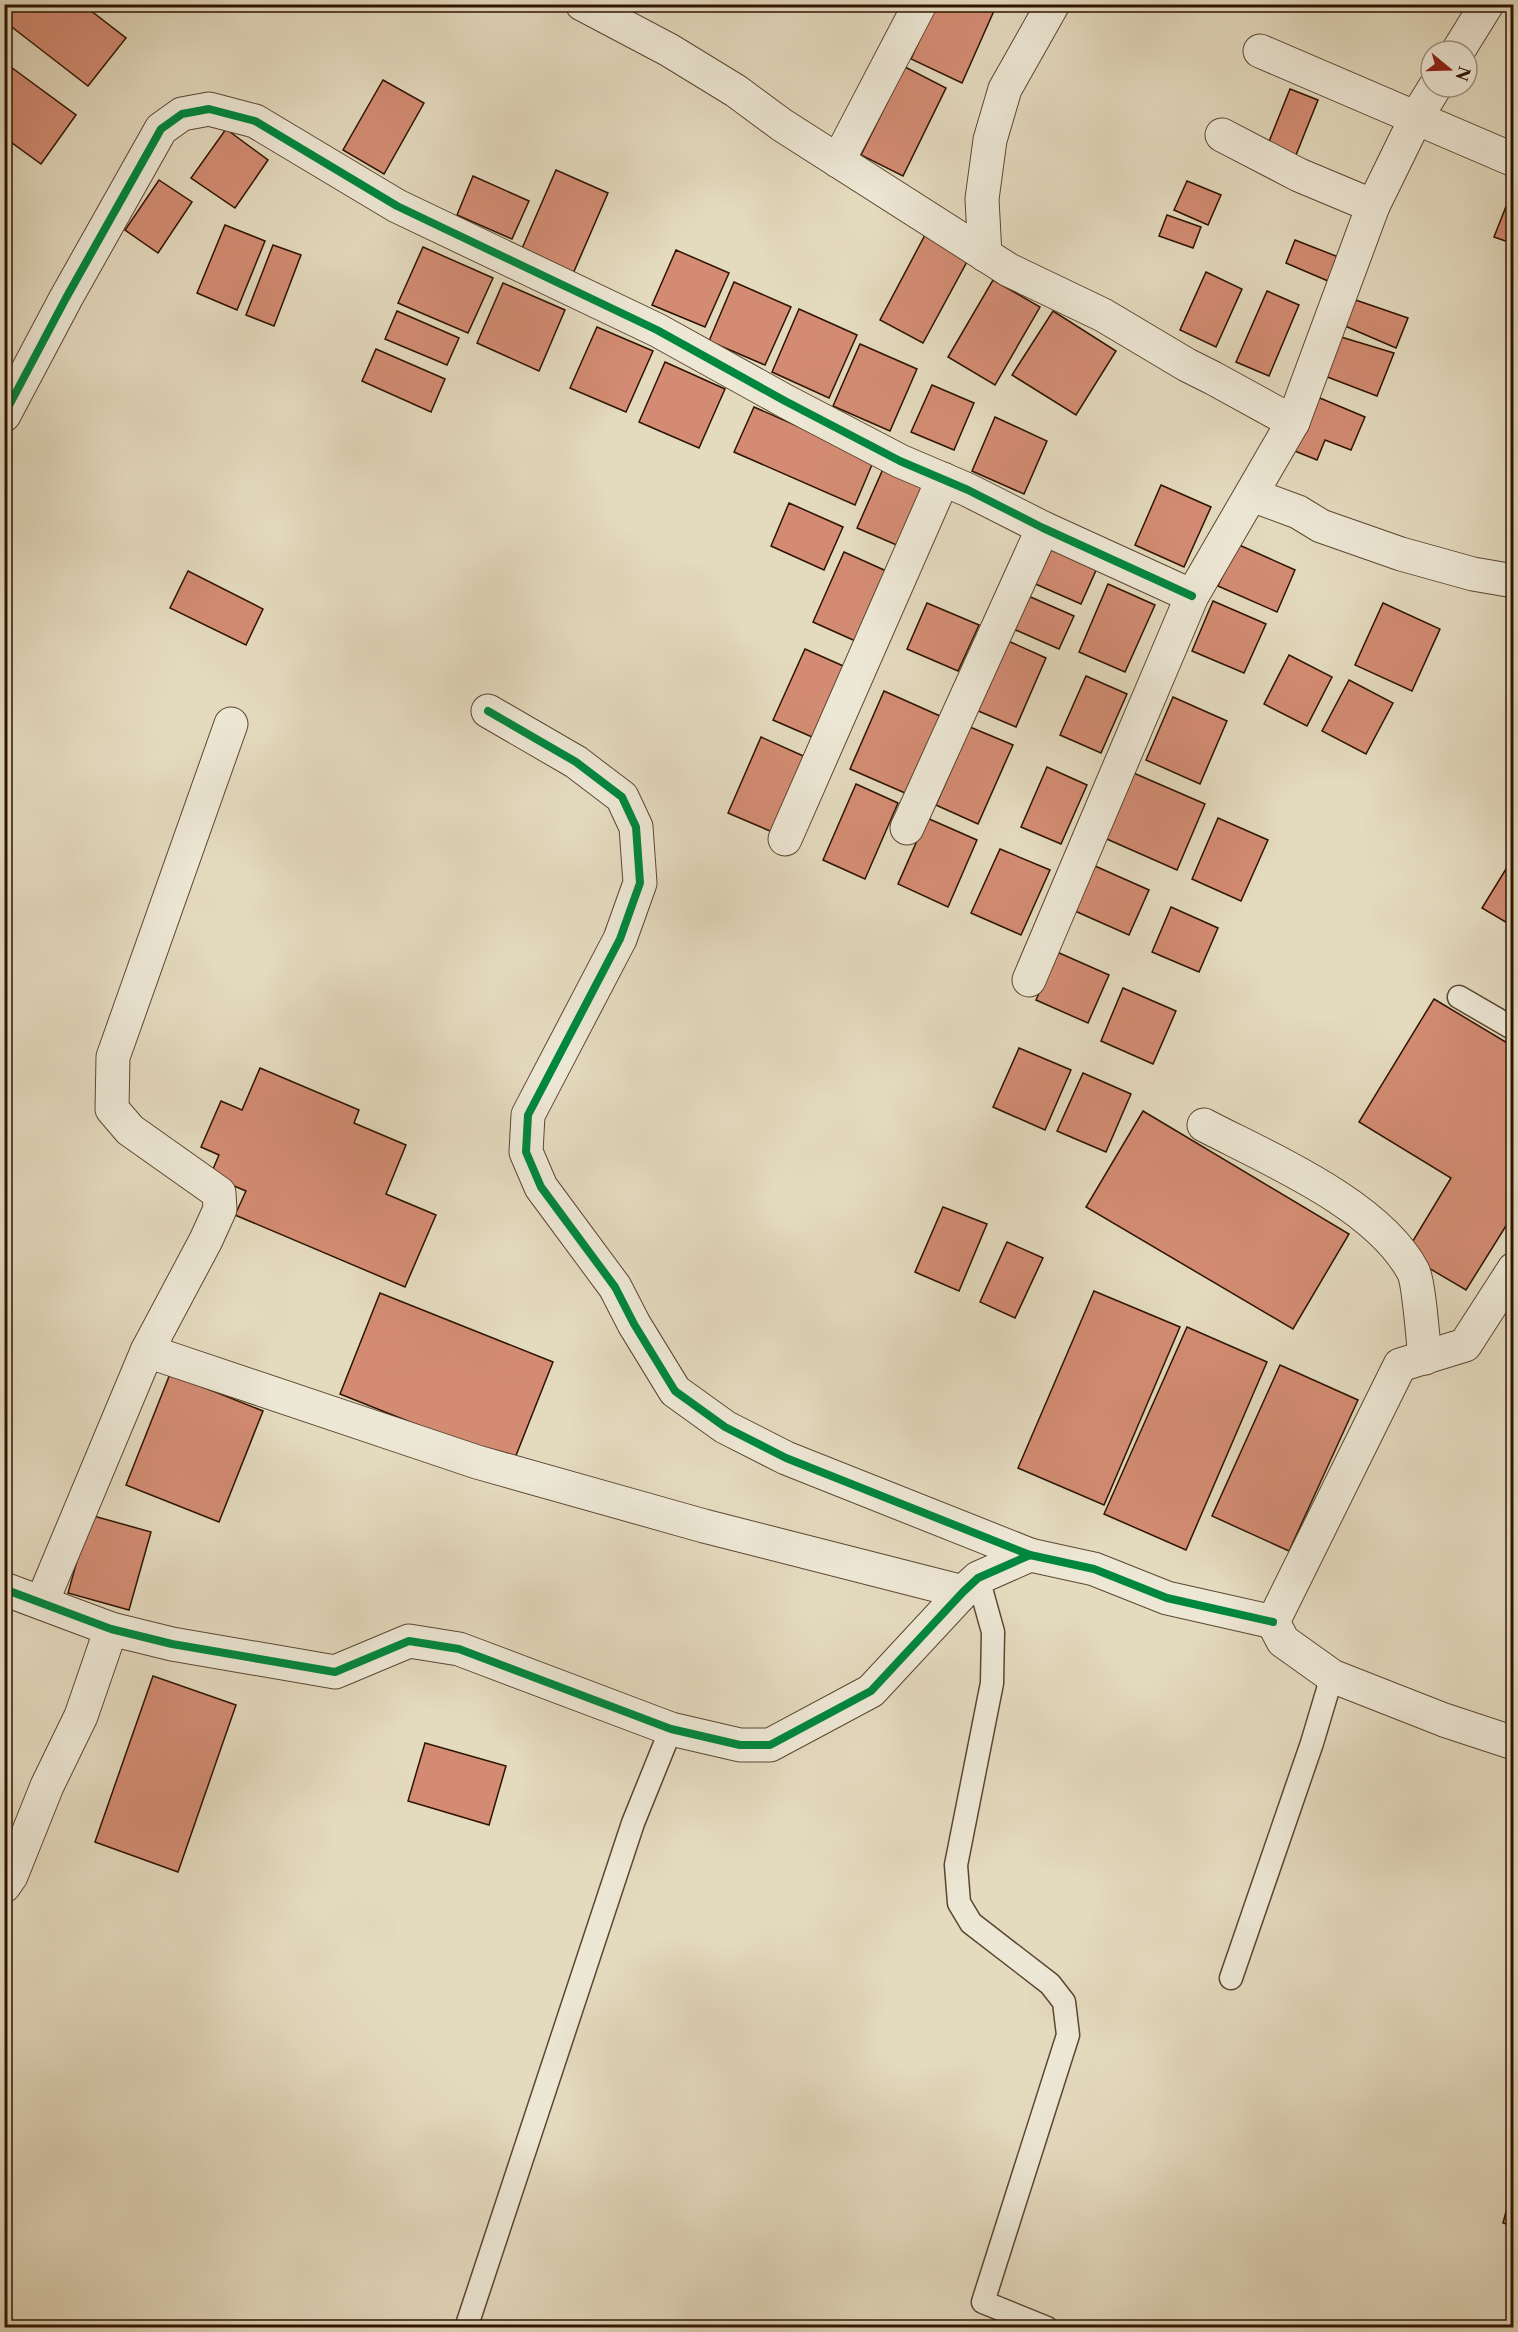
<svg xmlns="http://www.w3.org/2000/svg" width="1518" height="2332" font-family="'Libre Caslon Text',serif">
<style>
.building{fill:#d38c73;stroke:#2e1400;stroke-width:1.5}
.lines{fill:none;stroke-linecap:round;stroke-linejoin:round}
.service-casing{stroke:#5c4630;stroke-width:25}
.minor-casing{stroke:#5c4630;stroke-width:35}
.tertiary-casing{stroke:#5c4630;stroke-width:35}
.service{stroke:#ede7d5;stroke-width:22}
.minor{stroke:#ede7d5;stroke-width:33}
.tertiary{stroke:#ede7d5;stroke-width:33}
.cycleway-casing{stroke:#ede7d5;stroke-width:11}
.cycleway{stroke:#00873e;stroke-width:8}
</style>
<rect width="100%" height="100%" fill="#e4dabe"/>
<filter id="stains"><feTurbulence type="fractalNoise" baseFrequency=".00333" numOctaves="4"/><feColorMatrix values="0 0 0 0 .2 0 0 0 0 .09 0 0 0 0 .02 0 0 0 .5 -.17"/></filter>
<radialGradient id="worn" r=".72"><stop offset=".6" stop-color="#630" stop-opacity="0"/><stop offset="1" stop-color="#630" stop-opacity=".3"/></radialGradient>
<g class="building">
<polygon points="4,4 82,4 126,38 88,86 4,21"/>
<polygon points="936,4 997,4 962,83 911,59"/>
<polygon points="4,62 76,115 41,164 4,137"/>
<polygon points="905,67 946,88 903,176 861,155"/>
<polygon points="383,80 424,103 384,174 343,150"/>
<polygon points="1290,89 1318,100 1292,165 1264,154"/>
<polygon points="226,129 268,160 235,208 191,178"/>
<polygon points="556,170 608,193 572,276 520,253"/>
<polygon points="473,176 529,201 512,239 457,215"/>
<polygon points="159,180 192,202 158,253 125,230"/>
<polygon points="1187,181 1221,195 1208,225 1174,210"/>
<polygon points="1514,186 1514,244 1494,237"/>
<polygon points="1167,215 1201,227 1193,248 1159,236"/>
<polygon points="225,225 265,241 237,310 197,293"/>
<polygon points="925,235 969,258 923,343 880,320"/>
<polygon points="1295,240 1346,260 1335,284 1286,263"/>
<polygon points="273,245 301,255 274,326 246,315"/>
<polygon points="423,247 493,278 468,333 398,303"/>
<polygon points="676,250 729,273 705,327 652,305"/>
<polygon points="1206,272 1242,289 1216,347 1180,330"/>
<polygon points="993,280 1040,307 995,385 948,357"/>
<polygon points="734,282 791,307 765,365 709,341"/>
<polygon points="503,283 565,310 539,371 477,343"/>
<polygon points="1267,291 1299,305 1269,376 1236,362"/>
<polygon points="1344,296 1408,318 1396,348 1338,323"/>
<polygon points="799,309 857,335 829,398 772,372"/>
<polygon points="397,311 459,338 447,365 385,339"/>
<polygon points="1053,311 1116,351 1076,415 1012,375"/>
<polygon points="597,327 653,351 626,412 570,388"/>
<polygon points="1331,334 1394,353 1377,396 1317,373"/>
<polygon points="860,344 917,369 890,431 833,406"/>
<polygon points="376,349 445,379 431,412 362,381"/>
<polygon points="665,362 725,389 699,448 639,422"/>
<polygon points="932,385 974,403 954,450 911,432"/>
<polygon points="1308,393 1365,417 1351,450 1325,440 1317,460 1285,447"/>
<polygon points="754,407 874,460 855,505 734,452"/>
<polygon points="995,417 1047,441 1024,494 972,471"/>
<polygon points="883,469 932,490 906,549 857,528"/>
<polygon points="1161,485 1211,507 1184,567 1135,545"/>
<polygon points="789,503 843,527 824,570 771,546"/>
<polygon points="1237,544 1295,570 1277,612 1218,586"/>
<polygon points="1047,545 1097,568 1081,604 1031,582"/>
<polygon points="844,552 893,574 862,644 813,622"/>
<polygon points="188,571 263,609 246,645 170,608"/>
<polygon points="1108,584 1155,605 1125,672 1079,652"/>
<polygon points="1026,595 1074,616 1059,649 1011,628"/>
<polygon points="1213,601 1266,624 1244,673 1192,651"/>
<polygon points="927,603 979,625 958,671 907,649"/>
<polygon points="1383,603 1440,629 1412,691 1355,665"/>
<polygon points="1006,640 1046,658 1016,727 976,710"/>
<polygon points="805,649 850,669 819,740 773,720"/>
<polygon points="1289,655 1332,677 1307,726 1264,704"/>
<polygon points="1086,676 1127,694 1101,753 1060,735"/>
<polygon points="1349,680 1393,703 1366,754 1322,731"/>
<polygon points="884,691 940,716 905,793 850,769"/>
<polygon points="1173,697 1227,721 1200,784 1146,760"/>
<polygon points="970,727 1013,745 978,824 936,805"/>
<polygon points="761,737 810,759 777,834 728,813"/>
<polygon points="1047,767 1087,785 1061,844 1021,827"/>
<polygon points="1129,771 1205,804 1177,870 1100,836"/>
<polygon points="856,784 898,803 865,879 823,860"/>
<polygon points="927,818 977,840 948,907 898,884"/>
<polygon points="1218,818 1268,840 1241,901 1192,879"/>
<polygon points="1000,849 1050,870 1021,935 971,913"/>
<polygon points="1514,856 1514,927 1482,908"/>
<polygon points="1095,866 1149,890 1129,935 1075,911"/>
<polygon points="1171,907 1218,928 1199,972 1152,952"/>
<polygon points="1057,952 1109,975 1088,1023 1036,1000"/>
<polygon points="1123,988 1176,1011 1153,1064 1101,1041"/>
<polygon points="1434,999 1514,1047 1514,1213 1466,1290 1405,1254 1451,1178 1359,1122"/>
<polygon points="1019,1048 1071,1070 1045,1130 993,1107"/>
<polygon points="260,1068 359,1110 354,1123 406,1145 386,1194 436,1215 405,1287 235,1215 246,1191 210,1176 219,1155 201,1147 221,1101 242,1110"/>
<polygon points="1083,1073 1131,1094 1106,1152 1057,1131"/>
<polygon points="1143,1111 1349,1234 1293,1329 1086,1207"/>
<polygon points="943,1207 987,1224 959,1291 915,1272"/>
<polygon points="1007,1242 1043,1258 1015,1318 980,1302"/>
<polygon points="1094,1291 1180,1327 1104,1505 1018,1468"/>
<polygon points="380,1293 553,1362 513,1463 340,1394"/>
<polygon points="1187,1327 1267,1362 1186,1550 1104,1514"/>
<polygon points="1280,1365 1358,1400 1289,1551 1212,1516"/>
<polygon points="170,1374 263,1411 219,1522 126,1485"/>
<polygon points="90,1515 151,1532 129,1610 68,1593"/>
<polygon points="153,1676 236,1705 178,1872 95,1842"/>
<polygon points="1514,1703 1514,1736 1505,1733"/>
<polygon points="425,1743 506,1766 489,1825 408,1801"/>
<polygon points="1514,2181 1514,2226 1503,2223"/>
</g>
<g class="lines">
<g class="service-casing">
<g id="service">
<polyline points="1459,997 1514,1029"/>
<polyline points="978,1578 993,1632 992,1683 956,1865 959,1903 971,1923 1050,1984 1064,2002 1068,2035 983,2302 1047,2328"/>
<polyline points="1231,1978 1312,1743 1332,1676"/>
<polyline points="466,2328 633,1823 671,1729"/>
</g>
</g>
<g class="minor-casing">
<g id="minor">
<polyline points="582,4 669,50 736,91 782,125 1009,270 1103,315 1187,365 1213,378 1293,422"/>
<polyline points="1260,51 1514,160"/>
<polyline points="1458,51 1487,4"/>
<polyline points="1222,135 1299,175 1373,206"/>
<polyline points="838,161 920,4"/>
<polyline points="985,255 982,199 990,140 1005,89 1053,4"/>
<polyline points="4,415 66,298 161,129 182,114 209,109 255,121 397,206 657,330 785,401 900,461 968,490 1043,528 1192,596"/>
<polyline points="1252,495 1298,512 1321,526 1401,554 1473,574 1514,581"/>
<polyline points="488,711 576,762 622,797 636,827 640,883 620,939 528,1115 526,1152 541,1187 615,1287 634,1324 675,1391 725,1427 786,1458 1030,1555"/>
<polyline points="907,828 1043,528"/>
<polyline points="785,839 943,479"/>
<polyline points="1029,980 1192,596 1293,422 1373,206 1417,116 1435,87"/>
<path d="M1204,1125C1269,1159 1377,1204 1413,1271C1419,1282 1423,1341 1425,1358"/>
<polyline points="147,1351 477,1462 704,1526 963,1592"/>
<polyline points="42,1602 147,1351 206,1240 220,1209 219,1193 130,1130 112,1109 113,1057 231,724"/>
<polyline points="4,1886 11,1876 47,1786 81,1716 111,1629"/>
</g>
</g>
<g class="tertiary-casing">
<g id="tertiary">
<polyline points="1514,1269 1465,1345 1400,1365 1273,1622 1283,1641 1332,1676 1444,1720 1514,1743"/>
<polyline points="4,1589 111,1629 172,1644 335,1672 409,1641 459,1649 671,1729 740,1745 770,1745 871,1691 963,1592 978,1578 1030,1555 1094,1569 1167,1598 1273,1622"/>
</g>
</g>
<use href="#service" class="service"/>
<use href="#minor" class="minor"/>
<use href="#tertiary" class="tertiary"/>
<g class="cycleway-casing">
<g id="cycleway">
<polyline points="4,415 66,298 161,129 182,114 209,109 255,121 397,206 657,330 785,401 900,461 968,490 1043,528 1192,596"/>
<polyline points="488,711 576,762 622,797 636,827 640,883 620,939 528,1115 526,1152 541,1187 615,1287 634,1324 675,1391 725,1427 786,1458 1030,1555"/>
<polyline points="4,1589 111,1629 172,1644 335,1672 409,1641 459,1649 671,1729 740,1745 770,1745 871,1691 963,1592 978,1578 1030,1555 1094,1569 1167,1598 1273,1622"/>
</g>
</g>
<use href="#cycleway" class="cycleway"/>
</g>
<rect width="1518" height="2332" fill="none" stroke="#e4dabe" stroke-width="24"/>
<rect x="6" y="6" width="1506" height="2320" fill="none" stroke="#2e1400" stroke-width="3"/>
<rect x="12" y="12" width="1494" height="2308" fill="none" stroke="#2e1400" stroke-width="1.5"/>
<g transform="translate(1449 69) rotate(109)"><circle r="28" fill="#ede7d5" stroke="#a19380" stroke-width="1.5"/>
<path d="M0-4.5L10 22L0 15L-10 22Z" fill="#8f2418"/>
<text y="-9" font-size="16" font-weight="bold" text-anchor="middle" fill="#2e1400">N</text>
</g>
<rect width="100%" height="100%" filter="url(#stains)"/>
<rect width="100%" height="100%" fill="url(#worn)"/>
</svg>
